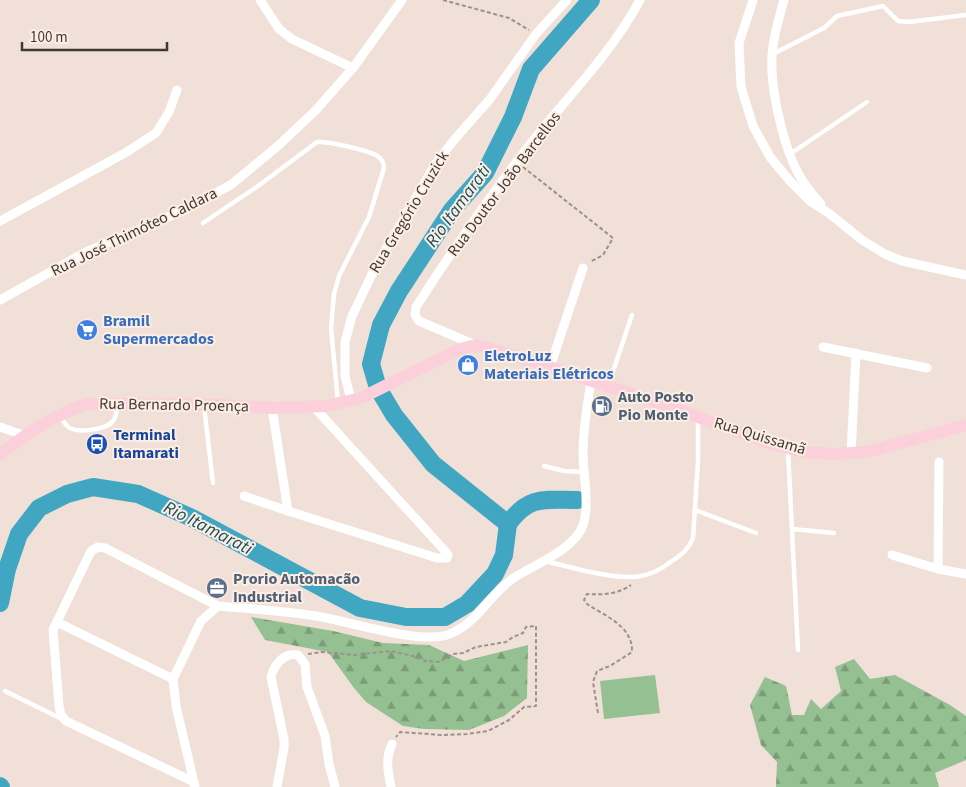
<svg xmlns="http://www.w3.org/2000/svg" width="966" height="787" font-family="'Source Sans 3',sans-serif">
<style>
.forest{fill:url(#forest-firs)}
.park{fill:#94c092}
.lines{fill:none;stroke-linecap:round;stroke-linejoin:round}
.river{stroke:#40a6c2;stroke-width:18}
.path{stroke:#9d918b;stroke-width:2;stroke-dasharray:4 2.5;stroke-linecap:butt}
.lane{stroke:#fff;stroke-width:4.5}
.street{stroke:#fff;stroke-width:9}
.secondary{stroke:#fcd0db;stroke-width:12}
.labels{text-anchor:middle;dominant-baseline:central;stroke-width:4;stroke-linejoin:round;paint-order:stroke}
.street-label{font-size:16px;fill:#403a36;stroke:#fdeee4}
.shop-label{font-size:16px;font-weight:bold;fill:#366cbe;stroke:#fdeee4;text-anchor:start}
.service-label{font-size:16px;font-weight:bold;fill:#4e5e75;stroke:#fdeee4;text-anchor:start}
.transit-label{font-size:16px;font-weight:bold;fill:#164399;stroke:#fdeee4;text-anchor:start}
.water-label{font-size:18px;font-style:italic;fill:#154e5e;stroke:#fdeee4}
</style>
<defs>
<pattern id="forest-firs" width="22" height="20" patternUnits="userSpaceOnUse" patternTransform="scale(1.25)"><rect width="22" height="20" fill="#94c092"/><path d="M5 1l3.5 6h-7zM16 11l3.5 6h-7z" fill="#7a9d78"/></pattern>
</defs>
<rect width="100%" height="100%" fill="#f0e0d7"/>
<g class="forest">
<polygon points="251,617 333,631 383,643 429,645 464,661 528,645 527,698 504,716 469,730 424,729 403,726 366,702 354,688 328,652 265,640"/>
<polygon points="854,659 870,679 895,675 950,705 966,716 966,760 935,773 939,787 776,787 777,762 761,745 750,705 765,677 786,686 792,715 804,715 811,699 821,709 841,691 835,667"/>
</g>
<polygon class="park" points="655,675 660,713 604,719 600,681"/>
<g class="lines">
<g class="river">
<path d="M508,524C529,495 544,500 578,500"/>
<polyline points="0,603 7,569 19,534 39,508 67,494 93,487 138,494 192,518 360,608 406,617 445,617 467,604 495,574 504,555 508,524 433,464 394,415 378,388 371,364 381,325 399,291 452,210 485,173 513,117 531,69 591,0"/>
<polyline points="0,786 1,787"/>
</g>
<g class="path">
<polyline points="443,0 509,18 529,30"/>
<polyline points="523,167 613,238 603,255 590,262"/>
<polyline points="308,654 321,652 354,655 391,651 417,657 425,661 439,662 453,654 463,653 476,647 506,642 513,637 523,633 526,627 536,626 536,706 524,707 509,720 488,731 467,734 441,735 400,732 396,737"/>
<path d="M598,713L593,682L597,671L610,666L632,652C633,626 605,616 587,604L584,600L587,594C604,595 618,594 631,585"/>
</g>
<g class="lane">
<polyline points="773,54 824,28 837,16 883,6 898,21 909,22 966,15"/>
<polyline points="790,154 867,102"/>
<path d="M203,223L258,186L317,142C329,141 365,150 376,155C381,158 384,163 384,168L369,217L339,276L334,294L331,328L338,402"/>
<polyline points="608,386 632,315"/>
<polyline points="204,406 213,483"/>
<path d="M60,416C62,419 65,424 67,426C75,434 106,430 113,421C116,417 117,411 117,406"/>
<polyline points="788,450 798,650"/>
<polyline points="544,466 564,471 583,472"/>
<polyline points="695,510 756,533"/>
<polyline points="792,529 834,533"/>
<path d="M545,561C569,567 618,581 641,576C652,574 663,568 672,561C681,555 689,549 693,538L698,461V420"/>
<polyline points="5,691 62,719"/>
</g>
<g class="street">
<polyline points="260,0 279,29 292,39 353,68"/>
<polyline points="753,0 739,43 741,87 753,126 770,157 790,181 811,202 830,214 862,240 885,254 902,261 966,275"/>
<path d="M784,0C779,18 773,37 772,56C770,87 782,139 795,167C801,181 811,193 821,204"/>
<polyline points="0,221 125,153 156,133 169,112 177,90"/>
<polyline points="0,300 86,252 187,209 232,184 279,145 316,110 353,68 402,0"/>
<path d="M475,345L419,321L415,315L416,307C456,245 497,184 544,127C578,86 614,48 640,0"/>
<polyline points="823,347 927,368"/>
<polyline points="550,367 583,268"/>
<polyline points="351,400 345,376 345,342 352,316 375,268 436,163 454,140 490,99 536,34 567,0"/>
<polyline points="272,408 288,511 437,558 447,558 448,555 445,551 314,407"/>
<polyline points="0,427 26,436"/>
<polyline points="851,454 856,353"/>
<polyline points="244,496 288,511"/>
<polyline points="892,555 938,569 966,574"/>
<polyline points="938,569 939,462"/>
<polyline points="57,622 173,679"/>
<polyline points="194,782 66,721 61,715 59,706 53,630 91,551 98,547 105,548 218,606"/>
<path d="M195,787L176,706L173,679L201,621L218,606C251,609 284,611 316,616C348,621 417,644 447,635C477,625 490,593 515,577C536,564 575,549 583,525C590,505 583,474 583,453C583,429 587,405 591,382"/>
<path d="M277,787L284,748V739L271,677C274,665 284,652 298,655L305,664L307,687L325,736L329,764L335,787"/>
<path d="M391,787C388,772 385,758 392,744"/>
</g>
<path class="secondary" d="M0,454C27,434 55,414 87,404H204L272,408L326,406L361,398L460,349L476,345L513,355L665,405L769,443L803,452L835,454L867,452L966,425"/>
</g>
<defs>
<g id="supermarket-disc" transform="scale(1.125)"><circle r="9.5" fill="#3f7fe0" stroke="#fdeee4"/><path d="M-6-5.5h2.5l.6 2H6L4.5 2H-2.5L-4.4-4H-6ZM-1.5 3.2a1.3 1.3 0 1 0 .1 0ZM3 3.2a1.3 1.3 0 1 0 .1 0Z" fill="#fff"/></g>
<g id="shop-disc" transform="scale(1.125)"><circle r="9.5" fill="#3f7fe0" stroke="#fdeee4"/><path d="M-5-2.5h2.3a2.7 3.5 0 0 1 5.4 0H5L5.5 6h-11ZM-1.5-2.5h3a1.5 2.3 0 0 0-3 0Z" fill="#fff"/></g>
<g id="fuel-disc" transform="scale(1.125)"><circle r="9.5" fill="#5c6f8a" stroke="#fdeee4"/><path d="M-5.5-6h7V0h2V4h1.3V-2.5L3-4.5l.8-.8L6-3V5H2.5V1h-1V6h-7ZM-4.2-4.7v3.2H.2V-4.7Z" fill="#fff"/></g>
<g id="bus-disc" transform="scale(1.125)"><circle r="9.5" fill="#1a4fb4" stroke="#fdeee4"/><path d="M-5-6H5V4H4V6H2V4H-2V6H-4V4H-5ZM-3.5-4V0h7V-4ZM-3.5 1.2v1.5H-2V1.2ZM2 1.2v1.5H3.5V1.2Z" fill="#fff"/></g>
<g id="office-disc" transform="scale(1.125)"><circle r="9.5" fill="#5c6f8a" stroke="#fdeee4"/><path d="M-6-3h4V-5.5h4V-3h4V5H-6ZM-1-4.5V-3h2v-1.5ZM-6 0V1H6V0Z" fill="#fff"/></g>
</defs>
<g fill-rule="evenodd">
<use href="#supermarket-disc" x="87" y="330"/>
<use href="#shop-disc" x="468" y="365"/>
<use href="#fuel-disc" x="602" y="406"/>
<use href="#bus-disc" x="97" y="444"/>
<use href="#office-disc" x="217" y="588"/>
</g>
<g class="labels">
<g class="street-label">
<text transform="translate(504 184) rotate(-53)">Rua Doutor João Barcellos</text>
<text transform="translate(409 212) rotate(-59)">Rua Gregório Cruzick</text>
<text transform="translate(134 232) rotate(-26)">Rua José Thimóteo Caldara</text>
<text transform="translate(174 405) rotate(1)">Rua Bernardo Proença</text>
<text transform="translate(760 436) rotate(17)">Rua Quissamã</text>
</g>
<g class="shop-label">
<text x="103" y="321">Bramil<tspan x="103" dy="18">Supermercados</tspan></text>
<text x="484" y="356">EletroLuz<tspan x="484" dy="18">Materiais Elétricos</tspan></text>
</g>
<g class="service-label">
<text x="618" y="397">Auto Posto<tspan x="618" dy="18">Pio Monte</tspan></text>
<text x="233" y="579">Prorio Automacão<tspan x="233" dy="18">Industrial</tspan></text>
</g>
<g class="transit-label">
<text x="113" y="435">Terminal<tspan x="113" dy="18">Itamarati</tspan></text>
</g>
<g class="water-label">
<text transform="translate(458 206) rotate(-54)">Rio Itamarati</text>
<text transform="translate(208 528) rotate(27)">Rio Itamarati</text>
</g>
</g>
<path d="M22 42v8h145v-8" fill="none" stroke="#403a36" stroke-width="2.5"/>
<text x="30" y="42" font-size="15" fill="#403a36" stroke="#fdeee4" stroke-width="4" paint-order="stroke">100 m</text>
</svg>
